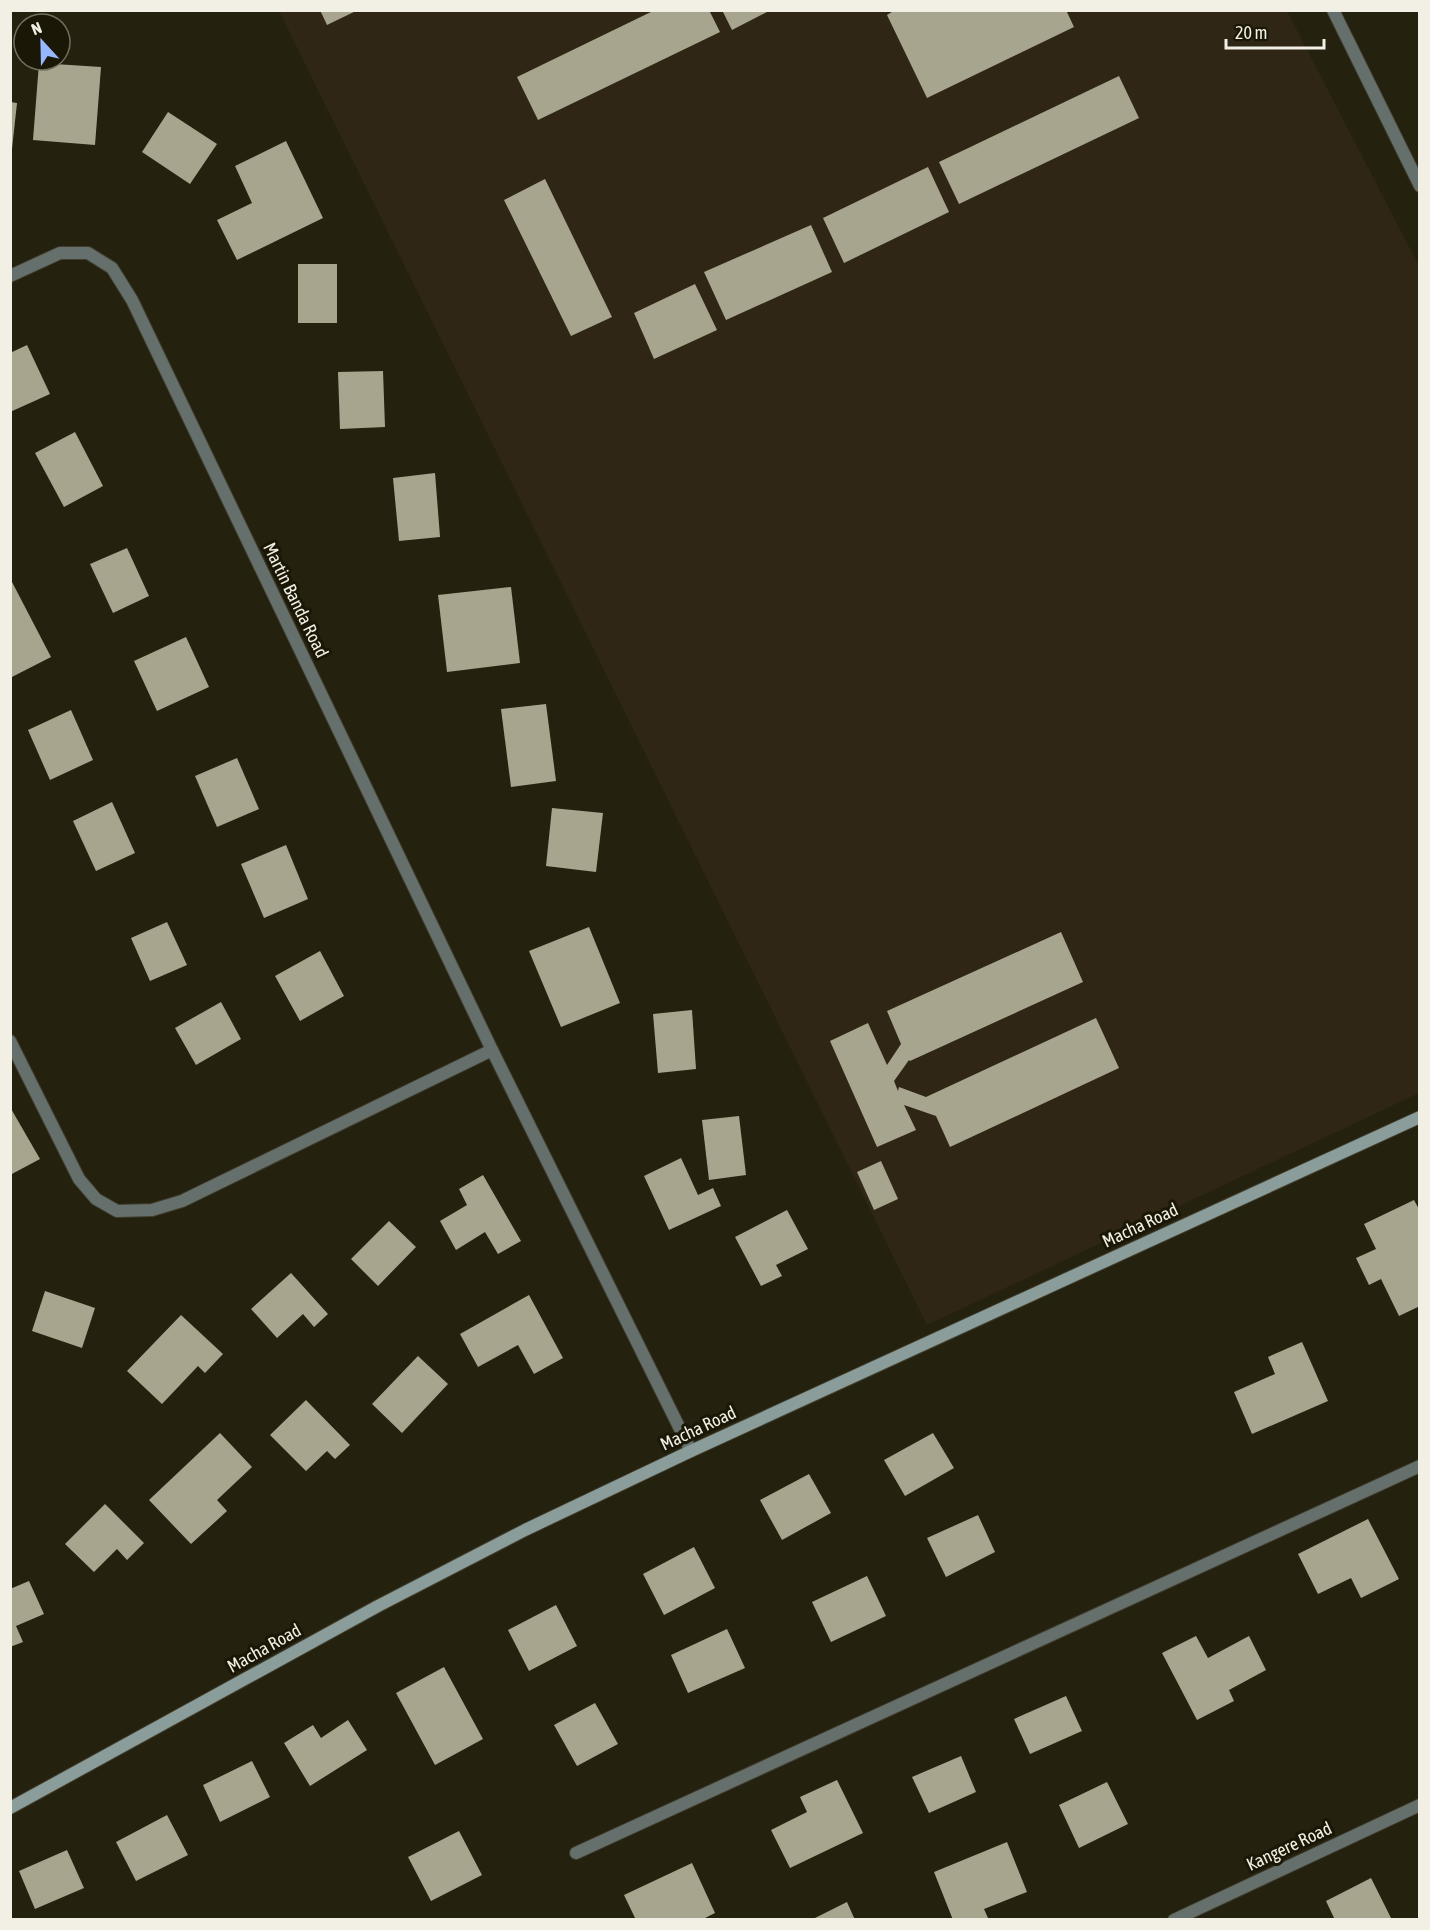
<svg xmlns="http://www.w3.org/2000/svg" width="1430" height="1930" font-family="'Asap Condensed',sans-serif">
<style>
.industrial{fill:#302616}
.building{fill:#a8a58f}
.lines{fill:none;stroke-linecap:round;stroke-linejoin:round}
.minor-casing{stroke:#413e2d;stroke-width:14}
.secondary-casing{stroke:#413e2d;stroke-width:14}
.minor{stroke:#65706d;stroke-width:12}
.secondary{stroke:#8b9d9a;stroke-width:12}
.labels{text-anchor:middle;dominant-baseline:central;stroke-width:6;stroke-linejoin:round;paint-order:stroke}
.street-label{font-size:18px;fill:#f2f0e4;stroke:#1b1706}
</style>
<rect width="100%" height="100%" fill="#24210f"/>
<polygon class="industrial" points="279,11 1287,11 1419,266 1419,1093 927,1325"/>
<g class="building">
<polygon points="320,10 358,10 327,25"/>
<polygon points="655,10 709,10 720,32 538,120 517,77"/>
<polygon points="722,10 771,10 732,30"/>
<polygon points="895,10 1066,10 1074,27 927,98 887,15"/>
<polygon points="39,63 101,67 95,145 33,140"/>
<polygon points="1119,76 1139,118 959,204 939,162"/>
<polygon points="10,102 17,103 12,149 10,149"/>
<polygon points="168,112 217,144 190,184 142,152"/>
<polygon points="286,141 323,218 237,260 217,220 252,203 235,166"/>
<polygon points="928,167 949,212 844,263 823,218"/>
<polygon points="545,179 612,317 571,336 504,200"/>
<polygon points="811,225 832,272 726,320 704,272"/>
<rect x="298" y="264" width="39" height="59"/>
<polygon points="695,284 717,330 654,359 634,313"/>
<polygon points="27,345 50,394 10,412 10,353"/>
<polygon points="383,371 385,427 340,429 338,372"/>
<polygon points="75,432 103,486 64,507 35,453"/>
<polygon points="435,473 440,537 399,541 393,478"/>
<polygon points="127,548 149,596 113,613 90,564"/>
<polygon points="12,582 51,657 10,678 10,583"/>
<polygon points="511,587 520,663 447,672 438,595"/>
<polygon points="186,637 209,687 157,711 134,661"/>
<polygon points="546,704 556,781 511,787 501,709"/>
<polygon points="71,710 93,760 50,780 28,730"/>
<polygon points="237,758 259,809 217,827 195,776"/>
<polygon points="112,802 135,853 96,871 73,821"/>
<polygon points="552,808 603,813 596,872 546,866"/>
<polygon points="286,845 308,899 264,918 241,864"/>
<polygon points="167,922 187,965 150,981 131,938"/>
<polygon points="589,927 620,1003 561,1027 529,951"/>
<polygon points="1061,932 1083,982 910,1061 909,1060 894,1081 898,1091 899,1087 926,1097 1096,1018 1119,1068 950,1147 936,1116 904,1105 916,1130 877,1147 830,1041 868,1023 887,1065 901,1044 887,1011"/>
<polygon points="320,951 344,996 300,1021 275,976"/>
<polygon points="221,1002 241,1039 196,1065 175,1028"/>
<polygon points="692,1010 696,1069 658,1073 653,1014"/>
<polygon points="10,1107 40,1159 10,1175"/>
<polygon points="739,1116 746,1175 709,1180 702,1120"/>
<polygon points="681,1158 698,1195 713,1188 721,1206 669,1230 644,1176"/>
<polygon points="881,1161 898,1199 874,1210 857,1172"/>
<polygon points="483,1175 521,1241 498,1254 485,1232 456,1250 440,1221 467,1205 459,1189"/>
<polygon points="1414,1200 1420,1211 1420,1306 1399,1316 1381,1279 1369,1285 1356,1258 1376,1249 1364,1224"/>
<polygon points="787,1210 808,1249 776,1265 782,1276 761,1286 735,1237"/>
<polygon points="389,1221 416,1247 378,1286 351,1259"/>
<polygon points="291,1273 328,1314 314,1327 303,1314 277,1338 251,1309"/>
<polygon points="45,1291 95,1308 82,1348 32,1331"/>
<polygon points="529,1295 563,1358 534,1374 518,1345 478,1367 460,1334"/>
<polygon points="181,1315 223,1354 205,1373 198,1366 162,1404 127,1371"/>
<polygon points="1302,1342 1328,1401 1252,1434 1234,1392 1275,1374 1268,1357"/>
<polygon points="418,1356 448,1384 402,1433 372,1404"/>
<polygon points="306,1400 350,1445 335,1459 327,1451 306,1471 270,1435"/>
<polygon points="220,1433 252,1467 217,1500 227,1511 191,1544 149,1500"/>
<polygon points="933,1433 954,1468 905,1496 884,1460"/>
<polygon points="809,1474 831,1513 782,1540 760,1500"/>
<polygon points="105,1504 144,1543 127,1560 117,1549 94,1572 65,1544"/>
<polygon points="978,1515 995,1552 946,1577 927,1538"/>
<polygon points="1368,1519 1399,1579 1361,1598 1351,1578 1318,1594 1298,1554"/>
<polygon points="694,1547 715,1588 664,1615 643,1574"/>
<polygon points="867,1576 886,1616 831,1642 812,1602"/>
<polygon points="29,1581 44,1614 16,1626 23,1642 10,1647 10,1589"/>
<polygon points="556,1605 577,1646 529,1671 508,1630"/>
<polygon points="727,1629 745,1668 688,1693 671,1655"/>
<polygon points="1196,1636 1208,1658 1249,1636 1266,1670 1229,1690 1234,1701 1197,1720 1162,1653"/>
<polygon points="444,1667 483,1739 435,1765 396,1693"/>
<polygon points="1066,1696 1082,1731 1030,1754 1014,1719"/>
<polygon points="595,1703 618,1744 577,1766 554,1725"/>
<polygon points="348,1720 367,1750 310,1786 284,1743 313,1725 321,1738"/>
<polygon points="961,1756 976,1792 929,1813 912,1777"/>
<polygon points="252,1761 270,1797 220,1822 203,1785"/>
<polygon points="837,1780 863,1833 790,1868 771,1830 807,1812 800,1797"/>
<polygon points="1107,1782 1128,1824 1079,1848 1059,1805"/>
<polygon points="167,1815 188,1855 136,1881 116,1842"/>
<polygon points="459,1831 482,1875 431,1901 408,1857"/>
<polygon points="1007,1842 1027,1892 984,1909 988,1918 984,1920 953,1920 934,1872"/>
<polygon points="67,1850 84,1888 35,1909 19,1871"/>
<polygon points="692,1863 715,1913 701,1920 636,1920 624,1895"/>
<polygon points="1371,1878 1392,1920 1335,1920 1326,1901"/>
<polygon points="847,1902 855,1920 811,1920"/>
</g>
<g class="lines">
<g class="minor-casing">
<g id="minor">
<polyline points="1333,10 1420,186"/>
<polyline points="10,276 60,253 88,253 112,268 132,300 492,1050 691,1451"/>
<polyline points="10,1041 79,1179 96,1199 117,1211 152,1210 182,1201 492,1050"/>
<polyline points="576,1853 1420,1466"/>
<polyline points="1174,1920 1420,1805"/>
</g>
</g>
<g class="secondary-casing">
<polyline id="secondary" points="10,1808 378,1606 525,1530 691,1451 1420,1117"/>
</g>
<use href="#minor" class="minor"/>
<use href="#secondary" class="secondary"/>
</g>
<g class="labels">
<g class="street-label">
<text transform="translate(296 600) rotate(64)">Martin Banda Road</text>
<text transform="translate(1140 1225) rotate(-25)">Macha Road</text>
<text transform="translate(698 1428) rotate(-25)">Macha Road</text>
<text transform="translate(264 1648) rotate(-29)">Macha Road</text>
<text transform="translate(1289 1846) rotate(-25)">Kangere Road</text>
</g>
</g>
<rect width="1430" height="1930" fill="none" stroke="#f2f0e4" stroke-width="24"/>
<g transform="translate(42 42) rotate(338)"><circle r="28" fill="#1b1706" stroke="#716e5f" stroke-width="1.5"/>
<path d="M0-4.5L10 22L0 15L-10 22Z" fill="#96b6fd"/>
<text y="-9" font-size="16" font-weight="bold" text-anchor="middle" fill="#f2f0e4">N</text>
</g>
<path d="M1226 39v9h98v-9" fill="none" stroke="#f2f0e4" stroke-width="3"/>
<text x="1235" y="39" font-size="18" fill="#f2f0e4" stroke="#1b1706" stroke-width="4.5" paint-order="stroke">20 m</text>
</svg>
